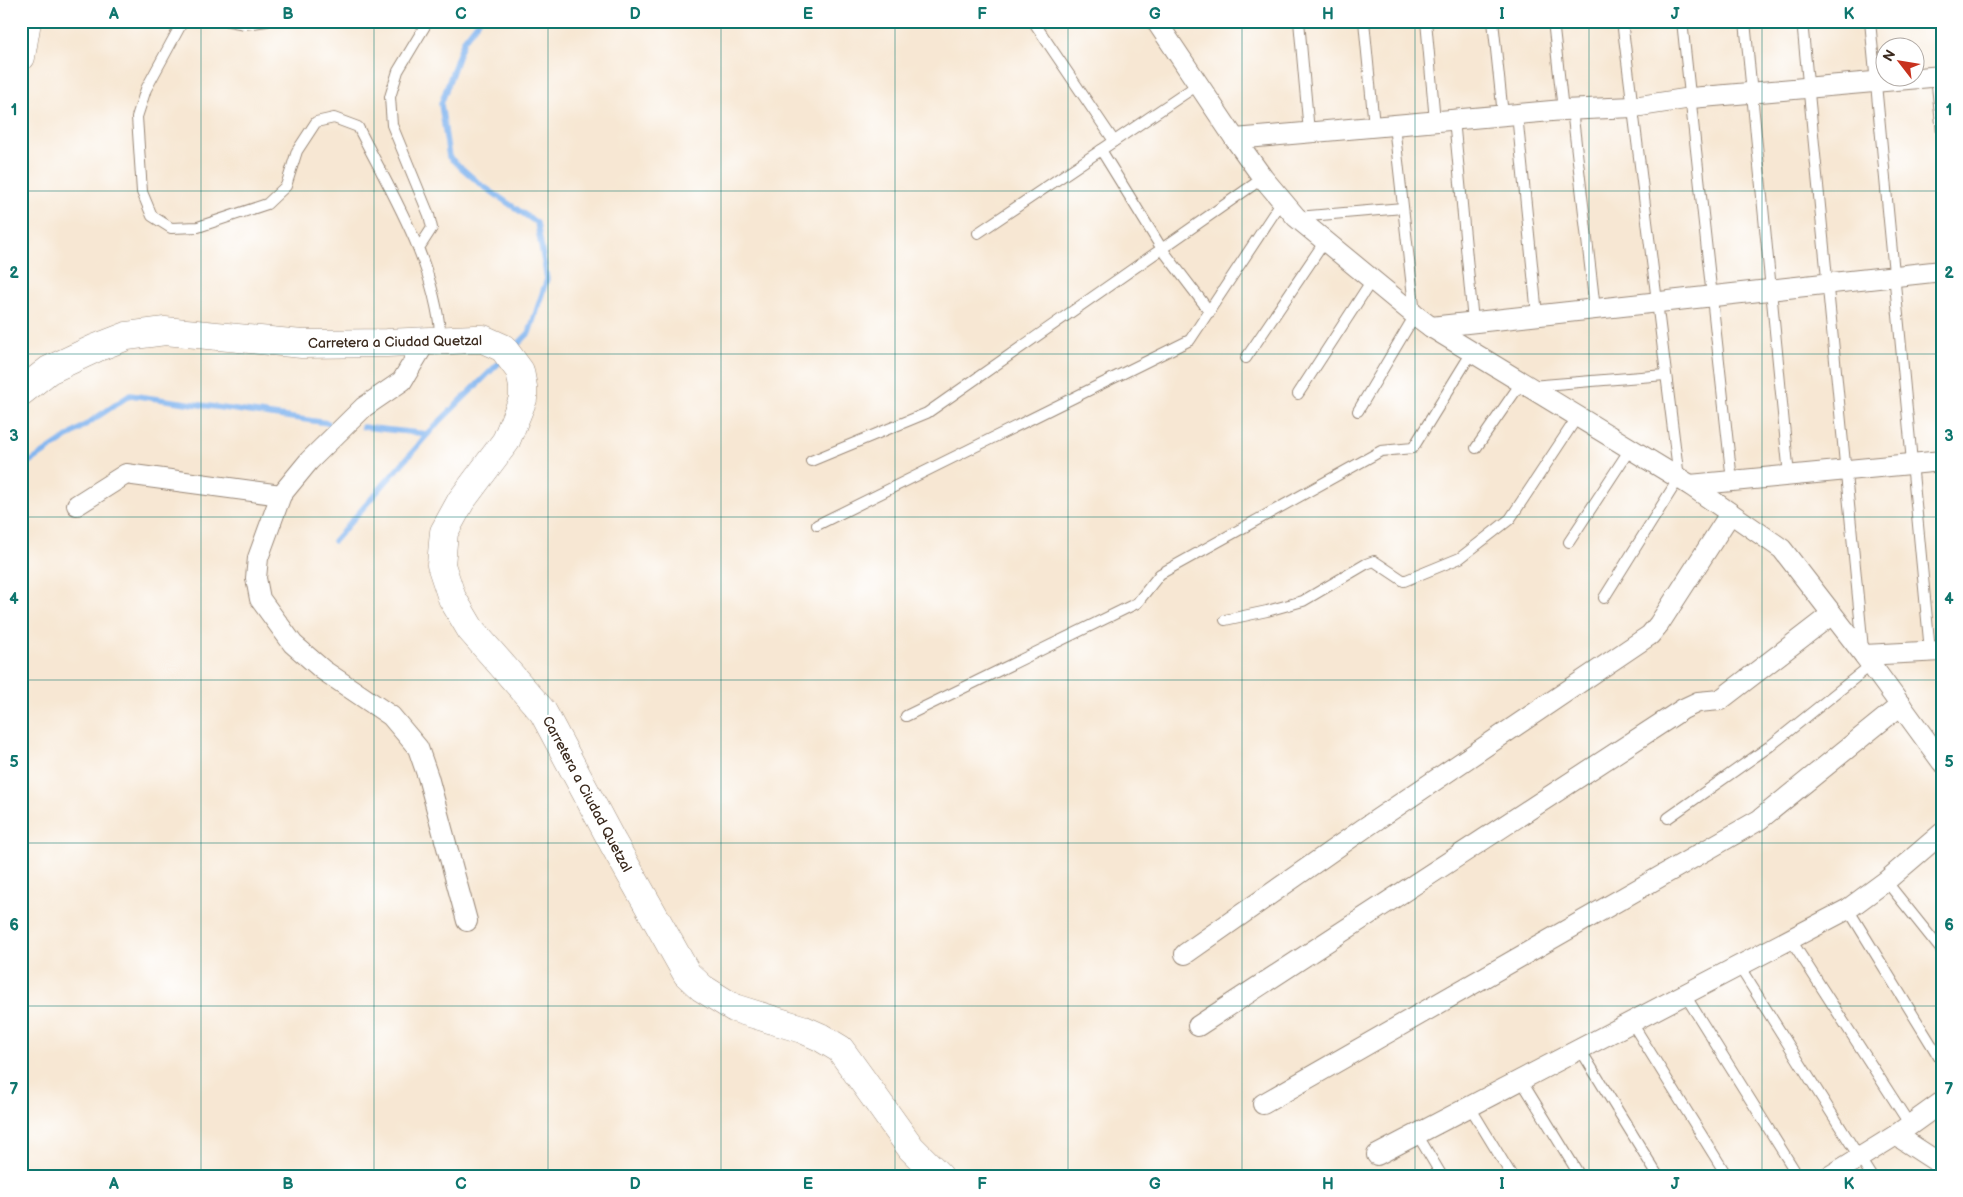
<svg xmlns="http://www.w3.org/2000/svg" width="1963" height="1197" font-family="'Balsamiq Sans',sans-serif">
<style>
.lines{fill:none;stroke-linecap:round;stroke-linejoin:round}
.stream{stroke:#82b5ef;stroke-width:5.5}
.lane-casing{stroke:#998878;stroke-width:12}
.street-casing{stroke:#998878;stroke-width:22}
.secondary-casing{stroke:#998878;stroke-width:29}
.lane{stroke:#fff;stroke-width:10}
.street{stroke:#fff;stroke-width:20}
.secondary{stroke:#fff;stroke-width:28}
.grid{fill:none;stroke:#0f766e;stroke-width:1;stroke-opacity:0.55}
.labels{text-anchor:middle;dominant-baseline:central;stroke-width:4.5;stroke-linejoin:round;paint-order:stroke}
.street-label{font-size:14px;fill:#3b2a1e;stroke:#fff}
.neatline{fill:none;stroke:#0f766e;stroke-width:2}
.grid-label{font-size:16px;text-anchor:middle;font-weight:bold;fill:#0f766e}
</style>
<rect width="100%" height="100%" fill="#fff"/>
<filter id="ink" filterUnits="userSpaceOnUse"><feTurbulence type="fractalNoise" baseFrequency=".02" numOctaves="2"/><feDisplacementMap in="SourceGraphic" scale="10" xChannelSelector="R" yChannelSelector="G"/><feConvolveMatrix kernelMatrix="1 2 1 2 8 2 1 2 1" color-interpolation-filters="sRGB"/></filter>
<filter id="wash" filterUnits="userSpaceOnUse"><feTurbulence type="fractalNoise" baseFrequency=".0096" numOctaves="4" result="noise"/><feDisplacementMap in="SourceGraphic" scale="20" xChannelSelector="R" yChannelSelector="G"/><feGaussianBlur stdDeviation="1.12" result="paint"/><feColorMatrix in="noise" values="0 0 0 0 0 0 0 0 0 0 0 0 0 0 0 0 0 1.4 0 .05"/><feComposite in="paint" operator="in"/></filter>
<g filter="url(#wash)">
<rect width="100%" height="100%" fill="#f7e7d3"/>
<g class="lines">
<g class="stream">
<polyline points="479,21 464,40 441,104 449,157 480,184 537,223 547,279 529,333 513,349"/>
<polyline points="363,427 428,434"/>
<polyline points="21,468 130,395 328,423"/>
<polyline points="334,541 436,425 503,359"/>
</g>
</g>
</g>
<g filter="url(#ink)">
<g class="lines">
<g class="lane-casing">
<g id="lane">
<path d="M183,21L146,89L137,117L142,192L152,216L171,228L198,227L267,204L286,186L297,151L316,122L334,118L358,127C393,196 435,262 441,340"/>
<polyline points="229,21 245,24 267,21"/>
<polyline points="1033,21 1114,141"/>
<polyline points="1299,21 1309,132"/>
<polyline points="1364,21 1374,126"/>
<polyline points="1426,21 1435,121"/>
<polyline points="1493,21 1503,115"/>
<polyline points="1553,21 1563,110"/>
<polyline points="1682,21 1732,481"/>
<polyline points="1745,21 1789,476"/>
<polyline points="1802,21 1863,649"/>
<polyline points="1870,21 1930,651"/>
<polyline points="1936,76 1942,133"/>
<polyline points="1572,109 1595,309"/>
<polyline points="1517,114 1537,315"/>
<polyline points="1454,119 1473,322"/>
<polyline points="1101,150 1162,249 1210,312"/>
<polyline points="1297,217 1403,208"/>
<polyline points="978,233 1199,84"/>
<polyline points="419,248 432,228 429,215 392,125 390,97 398,71 428,21"/>
<polyline points="1246,358 1325,241"/>
<polyline points="1531,386 1665,375"/>
<polyline points="1298,394 1372,280"/>
<polyline points="1358,411 1415,315 1394,125"/>
<polyline points="1476,448 1521,383"/>
<polyline points="811,461 927,413 1263,178"/>
<polyline points="817,525 1190,340 1282,201"/>
<polyline points="1569,542 1630,449"/>
<polyline points="1604,598 1679,478 1622,21"/>
<polyline points="1225,620 1267,611 1303,601 1366,564 1374,561 1404,581 1460,558 1510,519 1578,416"/>
<polyline points="906,716 1137,603 1160,574 1381,451 1413,448 1472,352"/>
<polyline points="1668,818 1770,746 1871,665"/>
<polyline points="1886,881 1942,951"/>
<polyline points="1848,909 1942,1062"/>
<polyline points="1791,940 1910,1125"/>
<polyline points="1739,966 1871,1176"/>
<polyline points="1685,995 1798,1176"/>
<polyline points="1632,1023 1727,1176"/>
<polyline points="1580,1049 1658,1176"/>
<polyline points="1521,1080 1580,1176"/>
<polyline points="1470,1107 1512,1176"/>
<polyline points="1417,1134 1442,1176"/>
</g>
</g>
<g class="street-casing">
<g id="street">
<polyline points="1156,21 1235,139 1263,178 1296,217 1415,315 1431,327 1690,485 1782,549 1864,655 1942,762"/>
<polyline points="1235,139 1563,110 1634,107 1691,98 1942,76"/>
<polyline points="1431,327 1942,271"/>
<polyline points="426,341 402,381 364,407 309,461 281,495 258,558 256,578 260,599 293,644 323,670 391,716 418,748 428,777 467,921"/>
<polyline points="1690,485 1942,461"/>
<polyline points="77,505 126,474 281,495"/>
<polyline points="1864,655 1942,651"/>
<polyline points="1185,954 1363,829 1650,635 1659,624 1730,514"/>
<polyline points="1198,1026 1683,709 1698,702 1720,700 1832,614"/>
<polyline points="1263,1104 1759,820 1901,705"/>
<polyline points="1896,1135 1942,1165"/>
<polyline points="1377,1155 1848,909 1886,881 1942,833"/>
<polyline points="1830,1176 1896,1135 1942,1102"/>
</g>
</g>
<g class="secondary-casing">
<g id="secondary">
<polyline points="21,57 27,21"/>
<polyline points="21,392 49,370 96,348 127,336 165,331 302,344 387,343 474,339 483,339 503,348 520,371 523,387 523,399 506,441 461,501 444,532 441,565 452,598 471,630 543,712 613,843 687,974 702,988 734,1008 802,1029 820,1037 840,1049 911,1148 939,1176"/>
</g>
</g>
<use href="#lane" class="lane"/>
<use href="#street" class="street"/>
<use href="#secondary" class="secondary"/>
</g>
</g>
<path class="grid" d="M201,21V1176M374,21V1176M548,21V1176M721,21V1176M895,21V1176M1068,21V1176M1242,21V1176M1415,21V1176M1589,21V1176M1762,21V1176M21,191H1942M21,354H1942M21,517H1942M21,680H1942M21,843H1942M21,1006H1942"/>
<g class="labels">
<g class="street-label">
<text transform="translate(395 342) rotate(-1)">Carretera a Ciudad Quetzal</text>
<text transform="translate(587 794) rotate(62)">Carretera a Ciudad Quetzal</text>
</g>
</g>
<rect width="1963" height="1197" fill="none" stroke="#fff" stroke-width="55"/>
<g transform="translate(1900 62) rotate(301)"><circle r="24" fill="#ffffff" stroke="#b1aaa5"/>
<path d="M0-4L9 19L0 12L-9 19Z" fill="#c8321e"/>
<text y="-8" font-size="14" font-weight="bold" text-anchor="middle" fill="#3b2a1e">N</text>
</g>
<rect x="28" y="28" width="1908" height="1142" class="neatline"/>
<g class="grid-label">
<text x="114" y="19">A</text>
<text x="288" y="19">B</text>
<text x="461" y="19">C</text>
<text x="635" y="19">D</text>
<text x="808" y="19">E</text>
<text x="982" y="19">F</text>
<text x="1155" y="19">G</text>
<text x="1328" y="19">H</text>
<text x="1502" y="19">I</text>
<text x="1675" y="19">J</text>
<text x="1849" y="19">K</text>
<text x="14" y="115">1</text>
<text x="1949" y="115">1</text>
<text x="14" y="278">2</text>
<text x="1949" y="278">2</text>
<text x="14" y="441">3</text>
<text x="1949" y="441">3</text>
<text x="14" y="604">4</text>
<text x="1949" y="604">4</text>
<text x="14" y="767">5</text>
<text x="1949" y="767">5</text>
<text x="14" y="930">6</text>
<text x="1949" y="930">6</text>
<text x="14" y="1094">7</text>
<text x="1949" y="1094">7</text>
<text x="114" y="1189">A</text>
<text x="288" y="1189">B</text>
<text x="461" y="1189">C</text>
<text x="635" y="1189">D</text>
<text x="808" y="1189">E</text>
<text x="982" y="1189">F</text>
<text x="1155" y="1189">G</text>
<text x="1328" y="1189">H</text>
<text x="1502" y="1189">I</text>
<text x="1675" y="1189">J</text>
<text x="1849" y="1189">K</text>
</g>
</svg>
